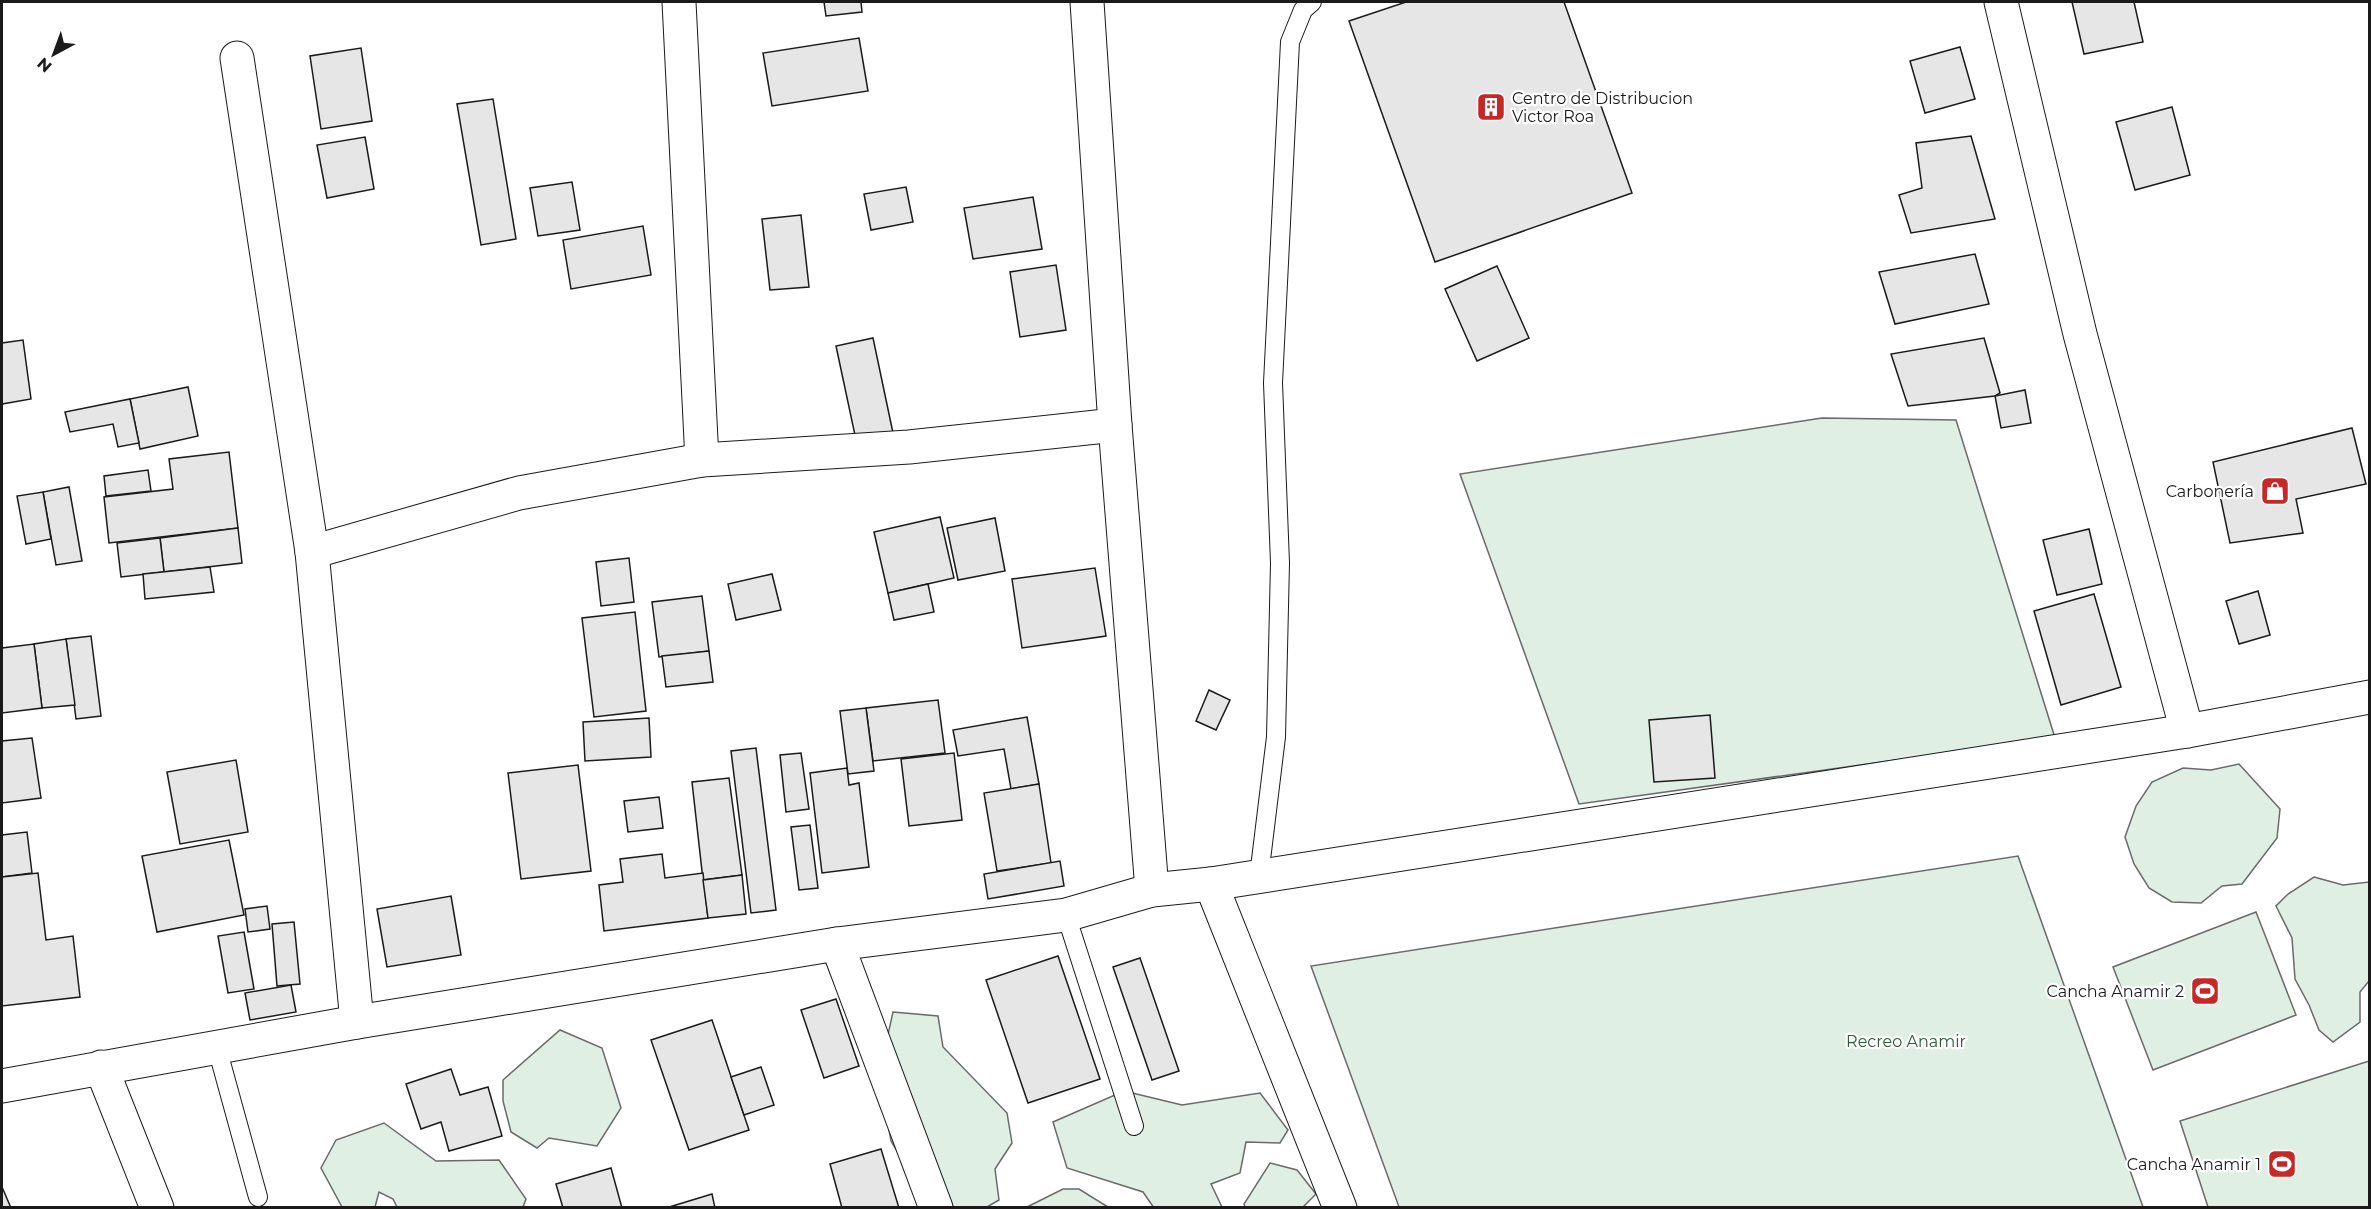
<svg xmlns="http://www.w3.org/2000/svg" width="2371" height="1209" font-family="Montserrat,sans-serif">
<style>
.green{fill:#e0efe3;stroke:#6a6a6a;stroke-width:1.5}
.building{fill:#e6e6e6;stroke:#1a1a1a;stroke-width:1.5}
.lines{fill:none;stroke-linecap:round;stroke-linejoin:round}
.lane-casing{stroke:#1a1a1a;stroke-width:20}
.street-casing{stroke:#1a1a1a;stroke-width:35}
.primary-casing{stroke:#1a1a1a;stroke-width:35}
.lane{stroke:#fff;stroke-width:18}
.street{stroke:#fff;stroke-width:33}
.primary{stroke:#fff;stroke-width:33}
.labels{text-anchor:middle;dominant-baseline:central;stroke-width:4.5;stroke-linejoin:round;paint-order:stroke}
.poi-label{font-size:16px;fill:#1a1a1a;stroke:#fff;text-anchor:end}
.park-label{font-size:16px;fill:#2b5a34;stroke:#fff}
</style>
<rect width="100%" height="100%" fill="#fff"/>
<g class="green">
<polygon points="1822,418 1956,420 2055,738 1579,804 1460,474"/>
<polygon points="2239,764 2280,809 2277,838 2242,884 2222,886 2201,903 2172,902 2149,888 2134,864 2125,837 2136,806 2152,782 2183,768 2211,770"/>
<polygon points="2018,856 2143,1207 1399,1207 1311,966"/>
<polygon points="2314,877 2343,885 2369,882 2369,981 2360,992 2360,1022 2333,1042 2319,1030 2309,1005 2295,979 2292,938 2276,906 2288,894"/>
<polygon points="2256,912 2296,1015 2153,1070 2113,967"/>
<polygon points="893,1012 938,1016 943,1047 1007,1113 1012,1143 995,1169 999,1200 987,1207 930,1207 891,1141 879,1075"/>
<polygon points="560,1030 602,1048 621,1108 597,1146 549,1138 537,1148 511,1132 503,1101 503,1080"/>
<polygon points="2369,1061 2369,1207 2208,1207 2180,1121"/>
<polygon points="1124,1091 1182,1105 1260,1093 1288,1130 1280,1143 1246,1142 1240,1173 1211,1184 1222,1207 1154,1208 1143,1192 1067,1168 1053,1122"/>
<polygon points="384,1123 436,1161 499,1160 526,1199 523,1207 397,1207 393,1199 379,1192 375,1207 342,1207 321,1168 336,1140"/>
<polygon points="1270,1163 1297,1170 1316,1194 1303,1207 1245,1207 1244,1204"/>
<polygon points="1063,1189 1079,1189 1108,1207 1027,1207"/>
</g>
<g class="building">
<polygon points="824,2 861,2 862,12 826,16"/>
<polygon points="1406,2 1564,2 1632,193 1435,262 1349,21"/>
<polygon points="2072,2 2134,2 2143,42 2084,54"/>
<polygon points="859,38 868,91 772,106 763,53"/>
<polygon points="1960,47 1975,99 1925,113 1910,61"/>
<polygon points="361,48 372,121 321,129 310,56"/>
<polygon points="493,99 516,239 481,245 457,104"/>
<polygon points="2172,107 2190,175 2135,190 2116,122"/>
<polygon points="1971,136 1995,219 1911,233 1899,195 1922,188 1916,143"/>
<polygon points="365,137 374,189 327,198 317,145"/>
<polygon points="572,182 580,230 538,236 530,188"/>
<polygon points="906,187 913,222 871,230 864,194"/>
<polygon points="1033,197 1042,249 973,259 964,208"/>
<polygon points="801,215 809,287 770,290 762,219"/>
<polygon points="643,226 651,275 571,289 563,240"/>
<polygon points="1975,254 1989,304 1895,324 1879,272"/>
<polygon points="1056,265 1066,330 1020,337 1010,272"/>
<polygon points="1497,266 1529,338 1477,361 1445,289"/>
<polygon points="873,338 893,433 856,440 836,346"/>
<polygon points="1984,338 2000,393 1995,396 1908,406 1891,354"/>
<polygon points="23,340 31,399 2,404 2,343"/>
<polygon points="188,387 198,436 140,449 130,399"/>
<polygon points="2025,390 2031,423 2001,428 1995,396"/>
<polygon points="130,399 139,443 118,447 113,424 70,432 65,412"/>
<polygon points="2352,428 2366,484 2296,499 2303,533 2230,543 2213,462"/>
<polygon points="229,452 238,528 109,543 104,497 173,489 169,459"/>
<polygon points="148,470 151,491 106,496 104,476"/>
<polygon points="69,487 82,561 56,565 43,492"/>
<polygon points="43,492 51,539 26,544 17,496"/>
<polygon points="940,517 954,578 888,593 874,532"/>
<polygon points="995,518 1005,571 958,580 947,528"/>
<polygon points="238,528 242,563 164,572 160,538"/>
<polygon points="2089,529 2102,584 2057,595 2043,540"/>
<polygon points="160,538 164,572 121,577 117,543"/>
<polygon points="629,558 634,602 601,606 596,562"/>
<polygon points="210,567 214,592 145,599 143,574"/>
<polygon points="1095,568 1106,636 1022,648 1012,579"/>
<polygon points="772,574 781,610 736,620 728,584"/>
<polygon points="928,584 934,612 894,620 888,593"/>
<polygon points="2258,591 2270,635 2239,644 2226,601"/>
<polygon points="2094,594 2121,687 2061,705 2034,611"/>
<polygon points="702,596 709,651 659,657 652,602"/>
<polygon points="635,612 646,711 594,717 582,618"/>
<polygon points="91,636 101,716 76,719 66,639"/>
<polygon points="66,639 75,705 42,708 34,644"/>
<polygon points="34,644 42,708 2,713 2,648"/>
<polygon points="709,651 713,682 666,687 662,656"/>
<polygon points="1209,690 1230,700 1216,730 1196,721"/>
<polygon points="938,700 945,753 873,761 866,708"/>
<polygon points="866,708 874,771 848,774 840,711"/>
<polygon points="1710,715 1715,778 1654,782 1649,720"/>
<polygon points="1027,717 1039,784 1011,789 1004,749 958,756 953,730"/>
<polygon points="649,718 651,757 585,761 583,722"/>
<polygon points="32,738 41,798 2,803 2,741"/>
<polygon points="756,748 776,910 751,913 731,751"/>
<polygon points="801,753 809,809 786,812 780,755"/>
<polygon points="954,753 962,820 909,826 901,759"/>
<polygon points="236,760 248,832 180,844 167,772"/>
<polygon points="578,765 591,871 521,879 508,773"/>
<polygon points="847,768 849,785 859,783 869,867 822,873 810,773"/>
<polygon points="729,778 742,875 703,880 692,782"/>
<polygon points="1039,784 1051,863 997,871 984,793"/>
<polygon points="659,797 663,828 628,832 624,801"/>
<polygon points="810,825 818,888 799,890 791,827"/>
<polygon points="27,832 32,873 2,877 2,835"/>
<polygon points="229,840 244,915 157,932 142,856"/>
<polygon points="662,854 665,878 703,873 708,918 604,931 599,885 623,882 620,859"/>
<polygon points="1060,861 1064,886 988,899 984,874"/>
<polygon points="38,873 46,940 73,936 80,997 2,1006 2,877"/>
<polygon points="742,875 746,914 708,918 703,880"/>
<polygon points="451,896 461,955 387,967 377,909"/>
<polygon points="267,906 270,929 248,932 245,909"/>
<polygon points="294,922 300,984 277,986 272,924"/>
<polygon points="244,932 254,989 228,993 218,936"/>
<polygon points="1058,956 1100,1079 1028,1103 986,980"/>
<polygon points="1140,958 1179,1071 1152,1080 1113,967"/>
<polygon points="291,985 296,1012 250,1020 245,993"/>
<polygon points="836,999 859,1066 824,1078 801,1010"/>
<polygon points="712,1020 749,1130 689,1150 651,1040"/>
<polygon points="761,1067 774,1105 744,1115 731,1077"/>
<polygon points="451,1069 460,1095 488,1087 502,1136 449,1151 441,1122 421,1129 406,1084"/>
<polygon points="881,1149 899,1208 842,1208 830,1164"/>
<polygon points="611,1168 622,1208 563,1208 556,1184"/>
<polygon points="2,1187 11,1208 2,1208"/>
<polygon points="712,1194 715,1208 666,1208"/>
</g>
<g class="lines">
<g class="lane-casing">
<g id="lane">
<polyline points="1259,876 1276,737 1280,563 1273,383 1290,42 1303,10 1312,2"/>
<polyline points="1066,915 1134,1126"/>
<polyline points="217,1048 258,1197"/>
</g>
</g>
<g class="street-casing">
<g id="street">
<polyline points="679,2 702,460"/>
<polyline points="1087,2 1115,425 1152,890"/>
<polyline points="2001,2 2080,334 2187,731"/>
<polyline points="237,58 312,552"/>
<polyline points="1211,884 1340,1208"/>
<polyline points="837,944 936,1208"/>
<polyline points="357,1022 312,552 519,493 702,460 909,447 1115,425"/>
<polyline points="101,1067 157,1208"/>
</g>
</g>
<g class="primary-casing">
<polyline id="primary" points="2,1086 357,1022 837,944 1066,915 1152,890 1211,884 2187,731 2370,697"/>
</g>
<use href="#lane" class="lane"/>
<use href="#street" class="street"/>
<use href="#primary" class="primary"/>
</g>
<defs>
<g id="building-square" transform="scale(1.5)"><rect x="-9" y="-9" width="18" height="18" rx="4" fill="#c62828" stroke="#fff"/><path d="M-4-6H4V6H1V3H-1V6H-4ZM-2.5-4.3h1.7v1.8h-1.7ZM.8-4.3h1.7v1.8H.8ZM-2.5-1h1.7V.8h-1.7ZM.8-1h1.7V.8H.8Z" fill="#fff"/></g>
<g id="shop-square" transform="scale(1.5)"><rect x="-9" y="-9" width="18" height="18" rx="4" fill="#c62828" stroke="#fff"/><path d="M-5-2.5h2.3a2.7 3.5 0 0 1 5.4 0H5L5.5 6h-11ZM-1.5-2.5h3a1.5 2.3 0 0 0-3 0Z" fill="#fff"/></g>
<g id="stadium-square" transform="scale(1.5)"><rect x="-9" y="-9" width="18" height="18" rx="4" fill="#c62828" stroke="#fff"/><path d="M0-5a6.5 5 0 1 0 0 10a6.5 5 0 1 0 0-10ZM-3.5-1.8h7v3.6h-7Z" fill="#fff"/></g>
</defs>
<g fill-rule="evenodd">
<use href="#building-square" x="1491" y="107"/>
<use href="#shop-square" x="2275" y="491"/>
<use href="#stadium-square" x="2205" y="991"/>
<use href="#stadium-square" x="2282" y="1164"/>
</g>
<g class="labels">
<g class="poi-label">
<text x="1512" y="98" text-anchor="start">Centro de Distribucion<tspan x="1512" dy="18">Victor Roa</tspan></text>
<text x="2254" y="491">Carbonería</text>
<text x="2184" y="991">Cancha Anamir 2</text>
<text x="2261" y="1164">Cancha Anamir 1</text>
</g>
<g class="park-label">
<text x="1906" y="1041">Recreo Anamir</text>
</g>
</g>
<rect width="2371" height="1209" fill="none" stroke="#1a1a1a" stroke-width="6"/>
<g transform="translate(54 54) rotate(221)" stroke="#ffffff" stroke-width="4.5" paint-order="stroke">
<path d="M0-4.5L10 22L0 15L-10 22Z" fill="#1a1a1a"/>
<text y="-9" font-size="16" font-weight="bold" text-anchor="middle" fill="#1a1a1a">N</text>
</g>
</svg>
